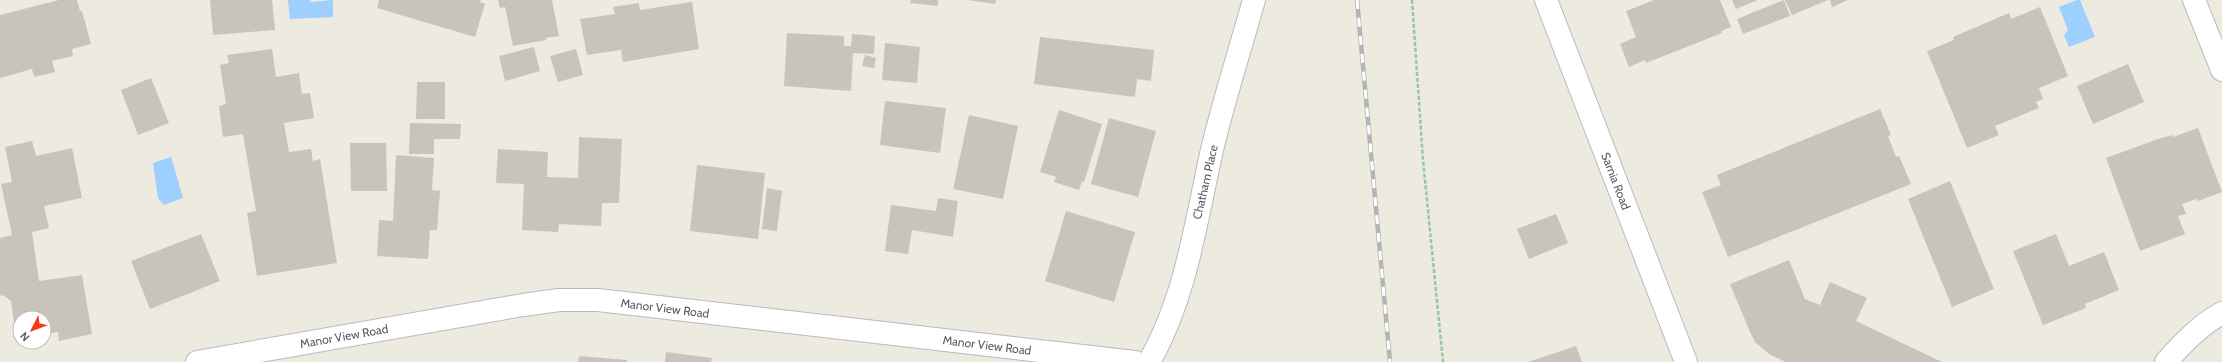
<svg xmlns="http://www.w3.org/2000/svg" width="2222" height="362" font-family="Cabin,sans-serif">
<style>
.water{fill:#9dcfff}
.building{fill:#c8c4bc}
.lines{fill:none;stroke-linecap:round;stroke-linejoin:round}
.street-casing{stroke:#b7bac0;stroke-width:24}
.secondary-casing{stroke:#b8bbc3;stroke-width:24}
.path{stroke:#92c8a4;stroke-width:2.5;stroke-dasharray:4 2;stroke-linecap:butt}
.street{stroke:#fff;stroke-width:22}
.secondary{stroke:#fff;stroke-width:22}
.rail-casing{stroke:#b3b4b5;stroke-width:4.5}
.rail{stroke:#fff;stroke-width:3;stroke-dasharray:9;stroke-linecap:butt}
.labels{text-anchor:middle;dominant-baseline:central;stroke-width:4;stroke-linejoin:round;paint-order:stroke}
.street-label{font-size:12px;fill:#585c62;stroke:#fff}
</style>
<rect width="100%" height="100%" fill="#edeadf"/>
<g class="water">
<polygon points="288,0 310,0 311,2 333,0 333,17 290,19"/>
<polygon points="2077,0 2080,0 2095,37 2069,47 2064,35 2068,30 2059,7"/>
<polygon points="171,157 183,198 164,205 158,198 153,163"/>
</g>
<g class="building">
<polygon points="59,0 77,0 80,11 82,11 91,44 72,49 73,56 52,61 55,72 34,77 32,69 0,78 0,15"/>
<polygon points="210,0 272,0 275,30 213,35"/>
<polygon points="379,0 481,0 480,2 485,4 475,37 377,8"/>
<polygon points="498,0 552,0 559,36 546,38 546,40 513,46 505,7 500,8"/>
<polygon points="911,0 938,0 938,6 910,3"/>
<polygon points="968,0 996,0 995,4"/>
<polygon points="1654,0 1720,0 1731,27 1721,31 1722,33 1646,63 1645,60 1629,67 1620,44 1636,37 1626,11"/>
<polygon points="1732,0 1758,0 1736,9"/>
<polygon points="1784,0 1790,16 1743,34 1737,19"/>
<polygon points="1785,0 1828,0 1792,15"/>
<polygon points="1830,0 1848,0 1832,7"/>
<polygon points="692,2 699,49 623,62 621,50 587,55 580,19 615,14 613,7 639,3 640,10"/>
<polygon points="2040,7 2068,76 2039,88 2043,99 2036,102 2039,108 1995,126 1999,135 1967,148 1927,51 1954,40 1953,37 2009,13 2011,19"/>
<polygon points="787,33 844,36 844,46 851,46 852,34 875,36 874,54 853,53 851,91 784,86"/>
<polygon points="1040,37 1154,50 1151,81 1137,79 1135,97 1034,84"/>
<polygon points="885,43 920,47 917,83 882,80"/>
<polygon points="534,47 540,71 505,81 499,56"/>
<polygon points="272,49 276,77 299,73 302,94 310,93 314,118 284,123 289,152 311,149 313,161 320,159 337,263 257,276 247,213 256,211 243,134 223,137 219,106 226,104 220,65 229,63 227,55"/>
<polygon points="576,49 583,75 558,82 550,56"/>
<polygon points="865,55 876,58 874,68 862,66"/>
<polygon points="2128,64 2144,102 2093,124 2077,86"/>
<polygon points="151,78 169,123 138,135 121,90"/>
<polygon points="417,82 445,82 445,119 416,119"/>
<polygon points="885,101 946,108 940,153 880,145"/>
<polygon points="1880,109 1891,135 1888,136 1896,157 1899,156 1911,184 1728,257 1702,192 1721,185 1717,175"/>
<polygon points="1059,110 1102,124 1084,182 1082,181 1079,190 1054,182 1056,177 1040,172"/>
<polygon points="969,115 1018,126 1003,199 953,189"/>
<polygon points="1109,118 1156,131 1138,197 1091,184"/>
<polygon points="410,123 461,124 460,139 434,139 434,154 409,154"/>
<polygon points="2198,128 2222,192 2198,201 2196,199 2182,204 2186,214 2178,216 2185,234 2140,251 2106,158 2158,139 2172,135 2173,137"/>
<polygon points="579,137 622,139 619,203 602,203 601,226 559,224 558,232 522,230 524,184 496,183 498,149 548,152 547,177 578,178"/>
<polygon points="32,141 36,156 72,148 82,198 44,206 49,228 32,232 39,281 82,275 92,334 59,341 58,332 44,334 44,318 20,318 20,337 16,338 11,301 3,295 0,296 0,238 12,235 1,184 12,182 5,147"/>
<polygon points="350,143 386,143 387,191 351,191"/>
<polygon points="396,155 434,158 432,190 440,191 437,230 430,230 428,259 377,256 379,220 393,221"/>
<polygon points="697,165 765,173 758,239 690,231"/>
<polygon points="1950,181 1994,289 1952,307 1908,199"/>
<polygon points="767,188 782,191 777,231 762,229"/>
<polygon points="938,198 958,201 953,237 912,230 908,254 885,251 891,205 936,211"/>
<polygon points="1066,211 1135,232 1114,302 1045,281"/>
<polygon points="1556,214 1568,243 1529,259 1517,229"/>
<polygon points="201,234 220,281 150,309 131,261"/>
<polygon points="2056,234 2069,266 2104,252 2119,290 2085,304 2086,308 2043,325 2013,251"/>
<polygon points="1789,260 1805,299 1820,305 1830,282 1867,298 1856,321 1942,362 1786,362 1769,354 1755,342 1750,332 1730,284"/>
<polygon points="1576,346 1582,362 1528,362"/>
<polygon points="666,352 712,358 711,362 665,362"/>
<polygon points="579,356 627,360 627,362 578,362"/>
</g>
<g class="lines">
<g class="street-casing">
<g id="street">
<polyline points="2194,0 2222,70"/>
<polyline points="197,362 523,305 559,300 598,300 1135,362"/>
<path d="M1149,362C1186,298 1196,221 1212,150C1224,99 1240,50 1254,0"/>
<path d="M2166,362C2182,344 2200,325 2222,313"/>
</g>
</g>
<g class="secondary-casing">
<polyline id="secondary" points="1546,0 1686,362"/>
</g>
<polyline class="path" points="1412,0 1423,160 1443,362"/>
<use href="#street" class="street"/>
<use href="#secondary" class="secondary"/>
<g class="rail-casing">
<polyline id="rail" points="1357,0 1390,362"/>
</g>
<use href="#rail" class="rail"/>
</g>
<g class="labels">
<g class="street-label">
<text transform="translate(1616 181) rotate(69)">Sarnia Road</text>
<text transform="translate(1205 182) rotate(-77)">Chatham Place</text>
<text transform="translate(665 308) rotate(7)">Manor View Road</text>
<text transform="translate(344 336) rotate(-10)">Manor View Road</text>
<text transform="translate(987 345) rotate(7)">Manor View Road</text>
</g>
</g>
<g transform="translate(32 330) rotate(228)"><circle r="19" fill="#ffffff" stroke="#bcbec0"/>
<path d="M0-3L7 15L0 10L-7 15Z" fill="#f7381b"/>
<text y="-6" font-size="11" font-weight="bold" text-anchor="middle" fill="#585c62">N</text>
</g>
</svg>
